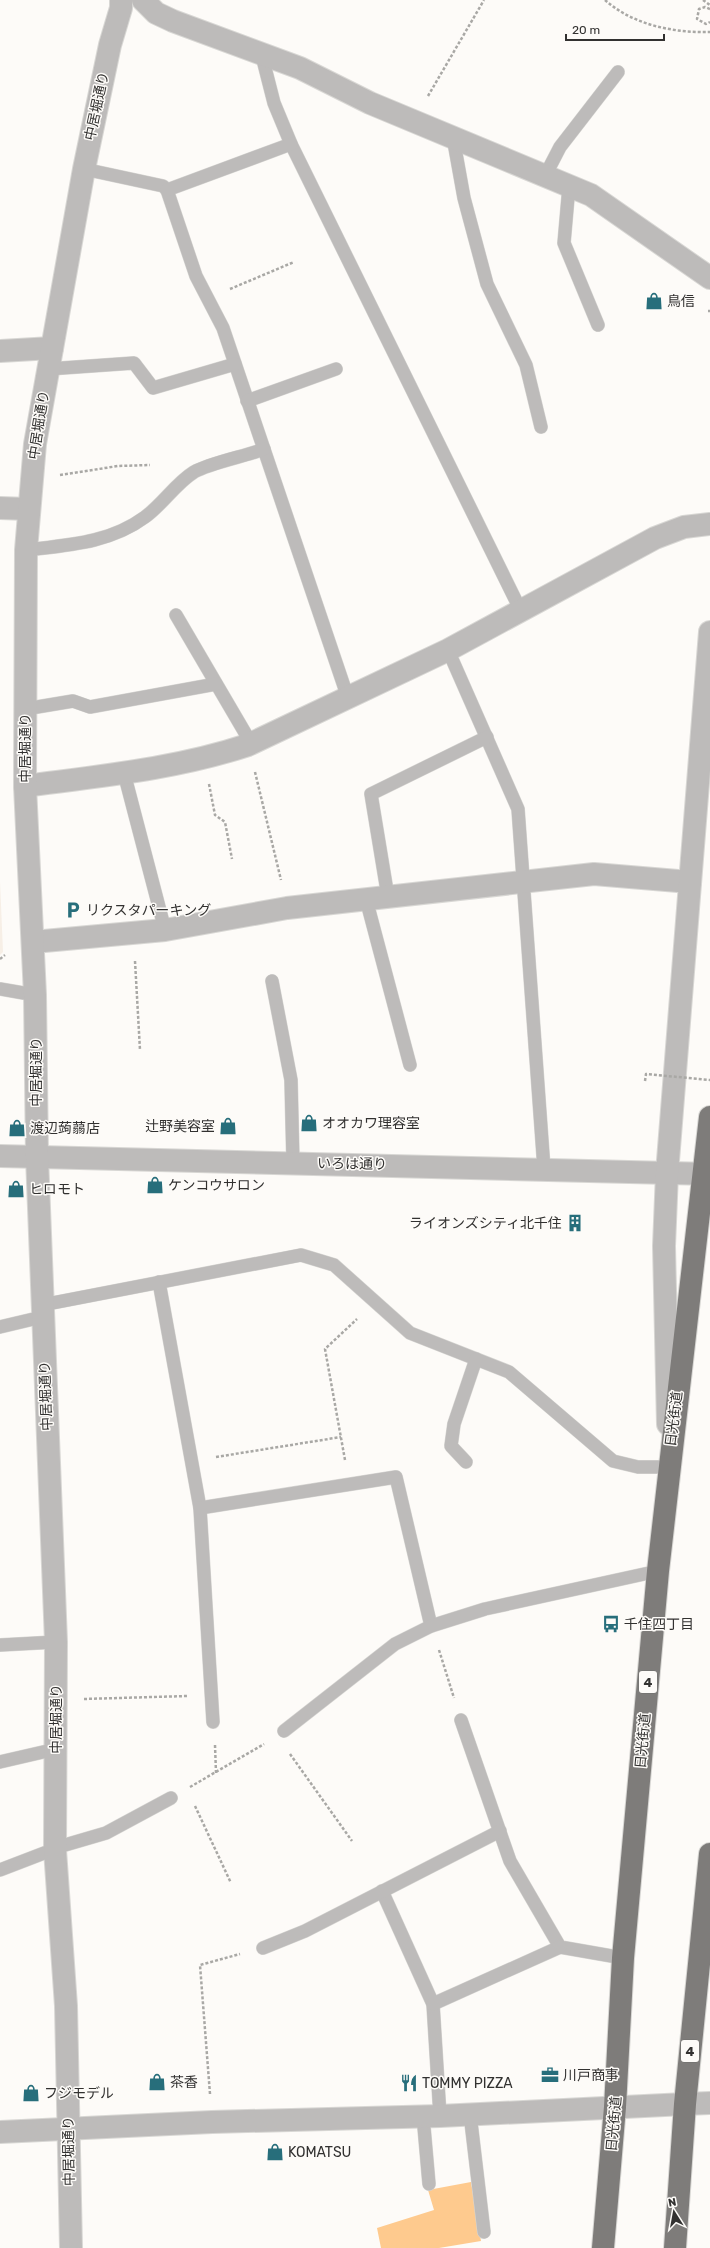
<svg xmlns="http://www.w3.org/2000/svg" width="710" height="2248" font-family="Rubik,'Noto Sans JP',sans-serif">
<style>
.built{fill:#f7efe6}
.green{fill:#feca8e}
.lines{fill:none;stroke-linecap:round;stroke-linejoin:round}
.service-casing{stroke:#d8d7d4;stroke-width:14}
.minor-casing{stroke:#d8d7d4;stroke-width:24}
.tertiary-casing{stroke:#d8d7d4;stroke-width:24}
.trunk-casing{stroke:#d8d7d4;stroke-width:24}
.path{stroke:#a9a8a5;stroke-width:2.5;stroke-dasharray:3 2;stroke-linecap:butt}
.service{stroke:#bdbbba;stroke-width:13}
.minor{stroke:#bdbbba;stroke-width:22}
.tertiary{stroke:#bdbbba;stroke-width:22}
.trunk{stroke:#7e7c7a;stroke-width:22}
.path-bridge{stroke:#a9a8a5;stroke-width:2.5;stroke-dasharray:3 2;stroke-linecap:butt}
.labels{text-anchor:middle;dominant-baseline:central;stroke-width:3;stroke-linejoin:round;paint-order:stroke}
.shield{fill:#fdfbf8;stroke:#6f6e6c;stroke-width:1}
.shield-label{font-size:13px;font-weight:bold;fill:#323130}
.street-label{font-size:14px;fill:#323130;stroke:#fdfbf8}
.poi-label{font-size:14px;fill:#323130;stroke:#fdfbf8;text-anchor:start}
</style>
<rect width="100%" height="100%" fill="#fdfbf8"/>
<polygon class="built" points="0,881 3,952 0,955"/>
<polygon class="green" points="471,2182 481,2241 439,2248 381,2248 377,2228 434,2210 428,2190"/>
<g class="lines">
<g class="service-casing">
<g id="service">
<polyline points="261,52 274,103 291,144 521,611"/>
<polyline points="453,137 464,198 487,284 526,365 541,427"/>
<polyline points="84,169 163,186 167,190 196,276 223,328 348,698"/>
<polyline points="545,176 560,147 618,72"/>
<polyline points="569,186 564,243 598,325"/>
<polyline points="167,190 291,144"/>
<polyline points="48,369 134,363 153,388 235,364"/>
<polyline points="247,401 336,369"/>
<path d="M26,550C68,545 110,543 145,517C163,504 175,484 194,472C209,463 246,456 264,449"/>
<polyline points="176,615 251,743"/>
<polyline points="448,650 518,809 544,1169"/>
<polyline points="25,709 73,701 90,707 216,684"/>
<polyline points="124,773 165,930"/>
<polyline points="388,897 371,794 487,737"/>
<polyline points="366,899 410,1065"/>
<polyline points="272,981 291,1080 293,1163"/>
<polyline points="0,989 35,995"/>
<polyline points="159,1282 200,1508 213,1722"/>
<polyline points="42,1305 301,1255 334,1265 410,1333 509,1372 613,1461 638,1467 668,1467"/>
<polyline points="0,1327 42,1317"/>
<polyline points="466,1462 451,1446 454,1424 476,1359"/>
<polyline points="200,1508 396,1477 431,1626"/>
<polyline points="0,1645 56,1642"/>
<polyline points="461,1720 510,1861 560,1947 623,1958"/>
<polyline points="284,1731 395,1644 431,1626 485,1609 658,1571"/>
<polyline points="0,1762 56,1749"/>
<polyline points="0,1870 65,1845 106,1833 171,1798"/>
<polyline points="382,1891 433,2004 440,2116"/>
<polyline points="263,1948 305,1931 500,1831"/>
<polyline points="433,2004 560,1947"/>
<polyline points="470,2114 484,2232"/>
<polyline points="423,2116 429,2184"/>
</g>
</g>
<g class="minor-casing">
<g id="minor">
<polyline points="143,0 156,13 173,21 300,68 370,103 591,195 710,278"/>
<polyline points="0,351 52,348"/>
<polyline points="0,508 28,509"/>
<path d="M25,786C100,776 176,769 248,745L448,650L655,538L684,527L710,524"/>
<polyline points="33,942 165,930 287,908 594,874 690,882"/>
<polyline points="0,1156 710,1174"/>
<polyline points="685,2104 710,2103"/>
<polyline points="71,2248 66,2006 55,1850 56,1642 37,1157 35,995 25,786 26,550 35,444 84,169 110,45 121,8 121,0"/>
</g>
</g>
<g class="tertiary-casing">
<g id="tertiary">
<polyline points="668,1424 664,1246 667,1173 710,632"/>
<polyline points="0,2132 212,2122 440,2116 685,2104"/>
</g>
</g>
<g class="trunk-casing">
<g id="trunk">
<polyline points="603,2248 615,2107 623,1958 658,1571 710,1117"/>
<polyline points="675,2248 685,2104 710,1854"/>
</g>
</g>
<g class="path">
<path d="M605,0C633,25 674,33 710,32"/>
<polyline points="703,0 710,5"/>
<polyline points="710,9 705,7 699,9 697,19 706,24 710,22"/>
<polyline points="428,96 484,0"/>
<polyline points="230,289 294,262"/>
<polyline points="708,311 710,311"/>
<polyline points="60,475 118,466 150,465"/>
<polyline points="255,772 281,880"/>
<polyline points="209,784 215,815 225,822 232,859"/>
<polyline points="0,959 5,955"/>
<polyline points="135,961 140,1050"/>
<polyline points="216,1457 341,1437"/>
<polyline points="345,1460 325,1349 357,1319"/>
<polyline points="439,1650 454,1698"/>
<polyline points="84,1699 187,1696"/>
<polyline points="215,1745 216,1773"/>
<polyline points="290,1754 352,1841"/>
<polyline points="190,1787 264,1744"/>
<polyline points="195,1806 231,1883"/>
<polyline points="210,2094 200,1965 240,1954"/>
</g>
<use href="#service" class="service"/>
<use href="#minor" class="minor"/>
<use href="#tertiary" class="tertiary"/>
<use href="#trunk" class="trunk"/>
<polyline class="path-bridge" points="645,1081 646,1074 710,1080"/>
</g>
<defs>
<g id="shop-bare" transform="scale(1.38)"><path d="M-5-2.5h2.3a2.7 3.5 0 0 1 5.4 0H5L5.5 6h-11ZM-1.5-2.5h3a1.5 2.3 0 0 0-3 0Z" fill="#276e7b" stroke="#fdfbf8" stroke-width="2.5" paint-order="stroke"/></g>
<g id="parking-bare" transform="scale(1.38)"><path d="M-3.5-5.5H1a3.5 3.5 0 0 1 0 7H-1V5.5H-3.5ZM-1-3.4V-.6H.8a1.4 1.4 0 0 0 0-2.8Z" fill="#276e7b" stroke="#fdfbf8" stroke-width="2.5" paint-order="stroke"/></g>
<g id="building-bare" transform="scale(1.38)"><path d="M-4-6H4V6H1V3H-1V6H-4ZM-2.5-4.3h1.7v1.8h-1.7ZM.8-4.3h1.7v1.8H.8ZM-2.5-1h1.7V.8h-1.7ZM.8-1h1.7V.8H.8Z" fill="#276e7b" stroke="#fdfbf8" stroke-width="2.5" paint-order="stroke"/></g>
<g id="bus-bare" transform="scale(1.38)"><path d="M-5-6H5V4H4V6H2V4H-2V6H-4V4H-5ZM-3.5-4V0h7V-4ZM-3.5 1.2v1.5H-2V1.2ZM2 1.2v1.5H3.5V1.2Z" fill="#276e7b" stroke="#fdfbf8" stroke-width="2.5" paint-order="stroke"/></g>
<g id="office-bare" transform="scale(1.38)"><path d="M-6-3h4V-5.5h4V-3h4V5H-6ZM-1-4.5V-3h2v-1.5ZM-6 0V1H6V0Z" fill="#276e7b" stroke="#fdfbf8" stroke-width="2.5" paint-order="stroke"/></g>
<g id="restaurant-bare" transform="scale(1.38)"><path d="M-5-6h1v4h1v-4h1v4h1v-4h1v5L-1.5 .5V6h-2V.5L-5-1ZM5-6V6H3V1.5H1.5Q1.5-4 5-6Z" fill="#276e7b" stroke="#fdfbf8" stroke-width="2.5" paint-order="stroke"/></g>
</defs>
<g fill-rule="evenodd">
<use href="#shop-bare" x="654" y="301"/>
<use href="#parking-bare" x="73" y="910"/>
<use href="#shop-bare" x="309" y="1123"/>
<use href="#shop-bare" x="228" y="1126"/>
<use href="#shop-bare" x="17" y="1128"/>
<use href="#shop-bare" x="155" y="1185"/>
<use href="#shop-bare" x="16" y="1189"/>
<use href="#building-bare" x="575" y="1223"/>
<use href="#bus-bare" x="611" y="1624"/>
<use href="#office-bare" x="550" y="2075"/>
<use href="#shop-bare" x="157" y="2082"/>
<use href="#restaurant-bare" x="409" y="2083"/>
<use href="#shop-bare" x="31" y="2093"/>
<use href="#shop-bare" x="275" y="2152"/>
</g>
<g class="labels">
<g class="shield">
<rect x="639" y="1671" width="18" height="22" rx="3"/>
<rect x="681" y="2040" width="18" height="22" rx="3"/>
</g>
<g class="shield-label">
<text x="648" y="1682">4</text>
<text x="690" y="2051">4</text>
</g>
<g class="street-label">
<text transform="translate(97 106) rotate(-78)">中居堀通り</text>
<text transform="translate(39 425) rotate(-81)">中居堀通り</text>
<text transform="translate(25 748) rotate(-90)">中居堀通り</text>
<text transform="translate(36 1072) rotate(-90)">中居堀通り</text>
<text transform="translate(352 1164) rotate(1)">いろは通り</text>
<text transform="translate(46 1396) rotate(-92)">中居堀通り</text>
<text transform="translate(674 1419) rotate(-83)">日光街道</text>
<text transform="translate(56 1719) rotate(-90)">中居堀通り</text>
<text transform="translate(643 1741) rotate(-85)">日光街道</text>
<text transform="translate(614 2124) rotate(-85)">日光街道</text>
<text transform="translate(69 2151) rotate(-91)">中居堀通り</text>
</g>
<g class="poi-label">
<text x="667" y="301">鳥信</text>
<text x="86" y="910">リクスタパーキング</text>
<text x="322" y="1123">オオカワ理容室</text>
<text x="215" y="1126" text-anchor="end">辻野美容室</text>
<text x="30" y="1128">渡辺蒟蒻店</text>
<text x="168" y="1185">ケンコウサロン</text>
<text x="29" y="1189">ヒロモト</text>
<text x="562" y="1223" text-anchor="end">ライオンズシティ北千住</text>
<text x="624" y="1624">千住四丁目</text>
<text x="563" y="2075">川戸商事</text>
<text x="170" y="2082">茶香</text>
<text x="422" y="2083">TOMMY PIZZA</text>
<text x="44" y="2093">フジモデル</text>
<text x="288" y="2152">KOMATSU</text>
</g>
</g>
<g transform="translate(674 2212) rotate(349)" stroke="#fdfbf8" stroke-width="3" paint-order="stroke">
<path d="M0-3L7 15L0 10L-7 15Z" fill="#323130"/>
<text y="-6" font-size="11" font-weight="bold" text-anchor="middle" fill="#323130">N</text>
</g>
<path d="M566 34v6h98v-6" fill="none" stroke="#323130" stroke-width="2"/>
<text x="572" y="34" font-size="12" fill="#323130" stroke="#fdfbf8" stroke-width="3" paint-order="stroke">20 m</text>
</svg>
